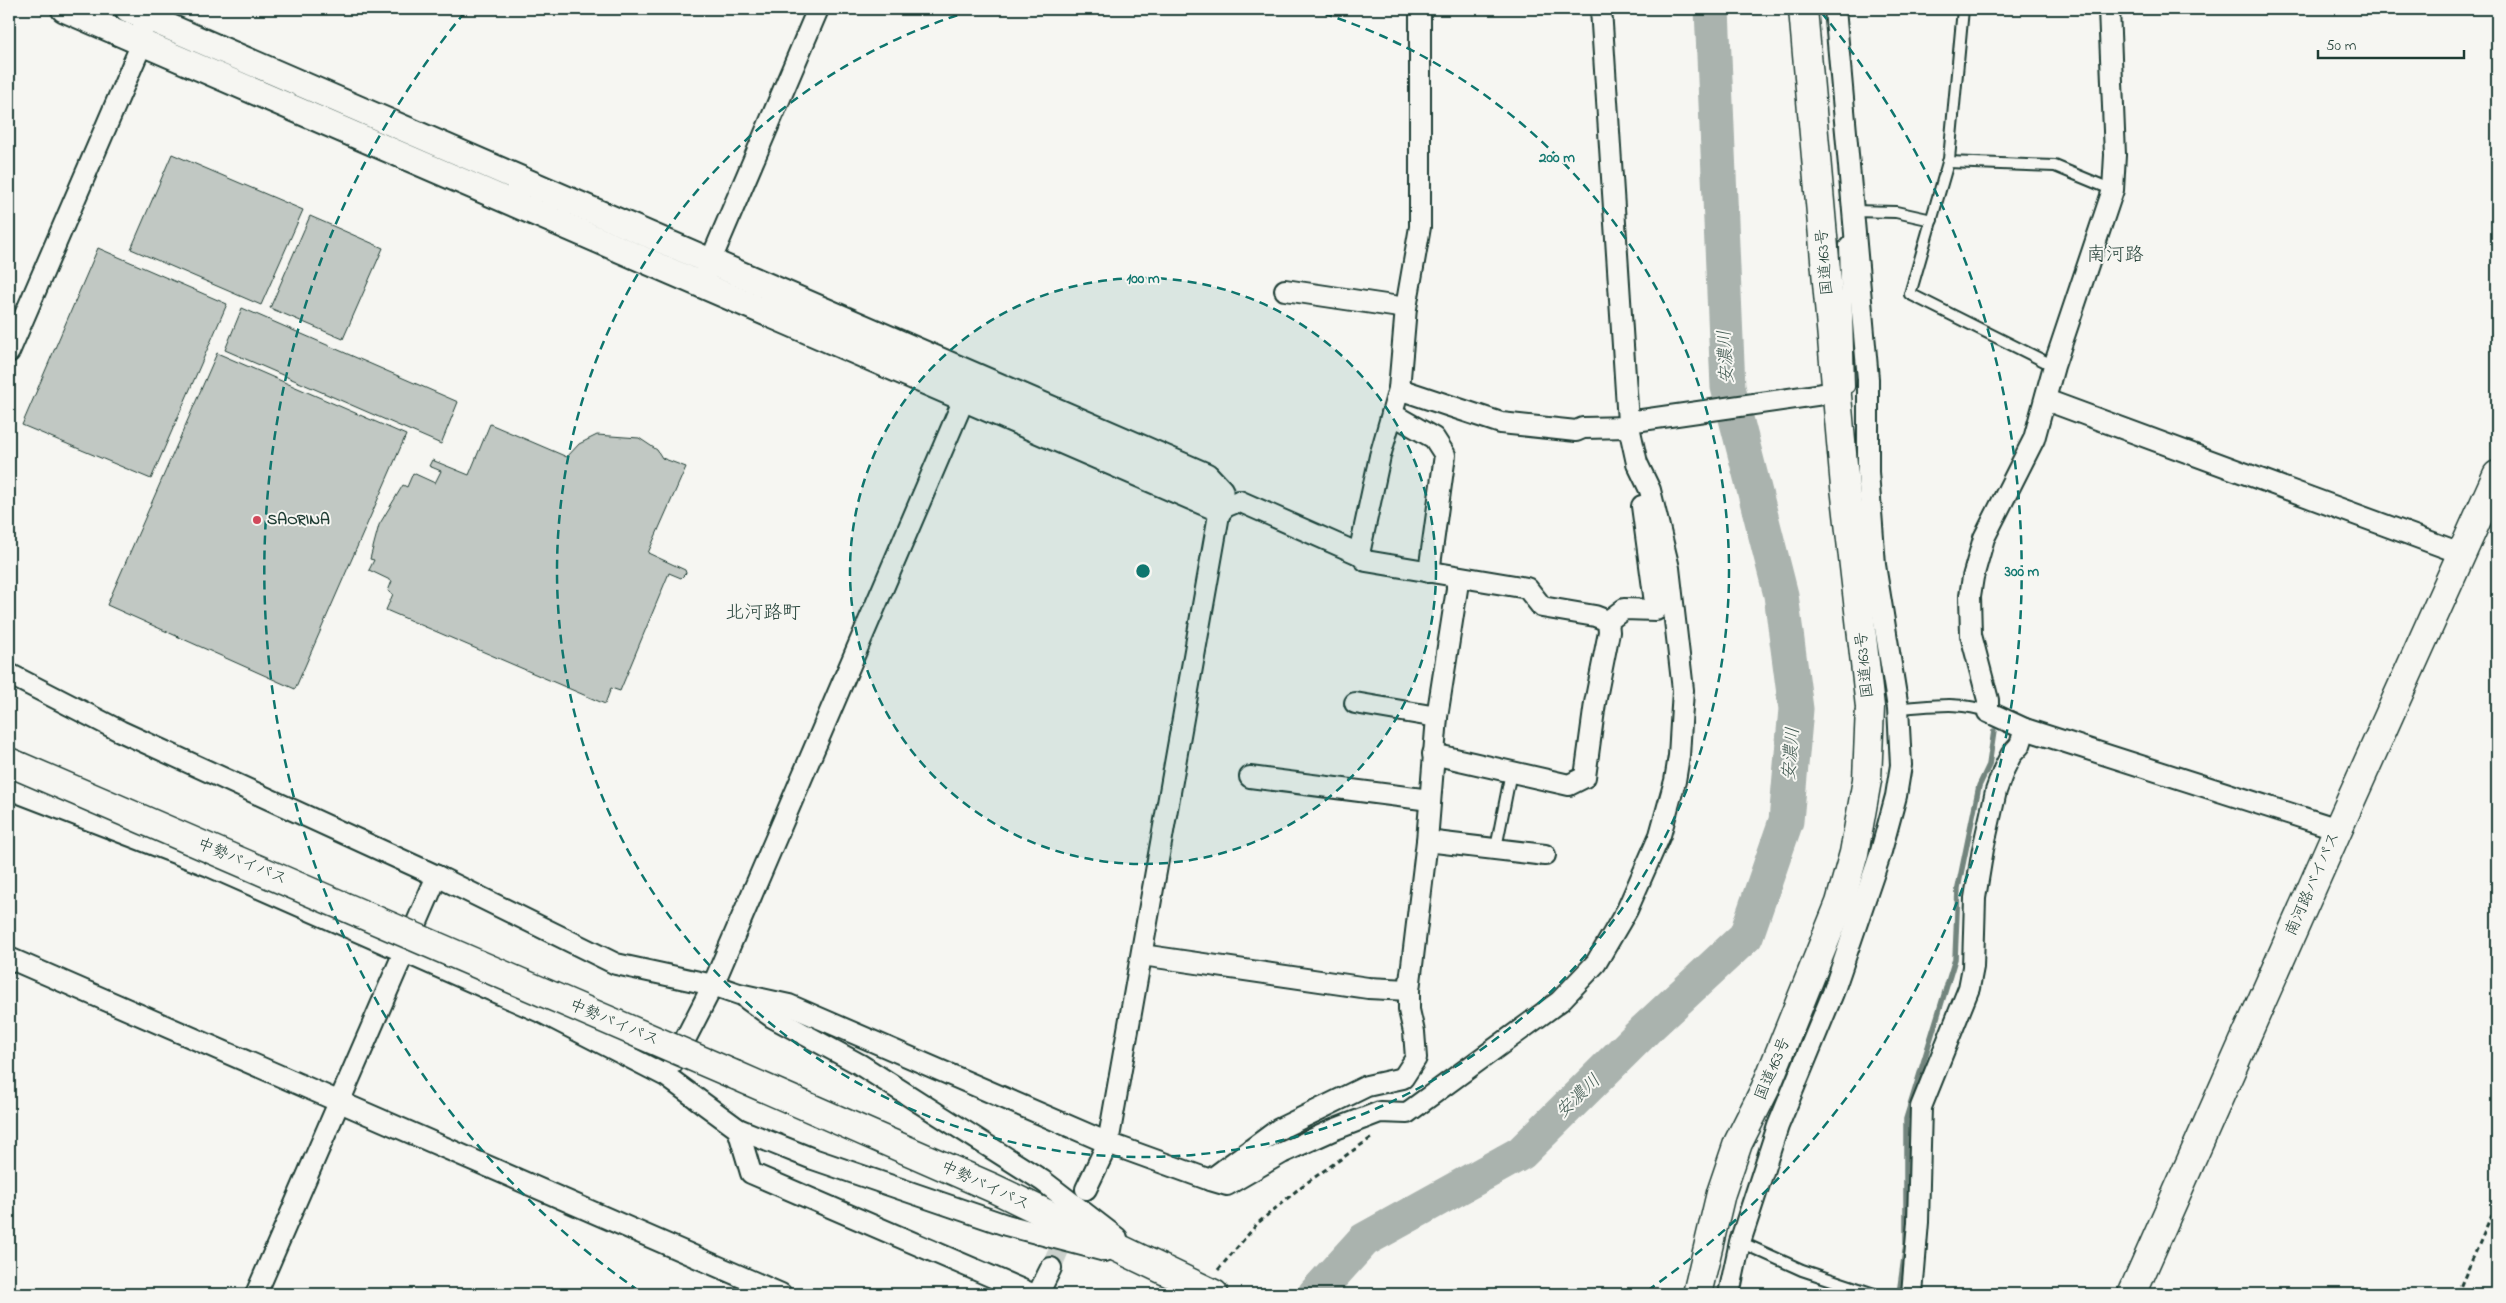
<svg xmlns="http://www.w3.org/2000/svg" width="2506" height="1303" font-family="'Indie Flower','Klee One',sans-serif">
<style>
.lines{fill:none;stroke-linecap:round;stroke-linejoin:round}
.stream{stroke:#72847d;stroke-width:5.5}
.river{stroke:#aab3ae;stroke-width:35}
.building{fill:#c1c8c3;stroke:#1f3d34}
.minor-tunnel{stroke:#cbd1cc;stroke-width:20;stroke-dasharray:20 10;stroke-linecap:butt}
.service-casing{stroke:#1f3d34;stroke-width:14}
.minor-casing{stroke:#1f3d34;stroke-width:24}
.tertiary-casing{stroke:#1f3d34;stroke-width:29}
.trunk-casing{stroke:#1f3d34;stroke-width:31}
.path{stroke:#1f3d34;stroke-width:3;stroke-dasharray:5 4;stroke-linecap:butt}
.service{stroke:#f6f6f2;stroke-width:10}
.minor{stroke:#f6f6f2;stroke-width:20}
.tertiary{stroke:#f6f6f2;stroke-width:25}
.trunk{stroke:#f6f6f2;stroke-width:28}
.trunk-bridge-casing{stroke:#1f3d34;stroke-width:31;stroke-linecap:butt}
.trunk-bridge{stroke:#f6f6f2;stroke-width:28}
.ring{fill:none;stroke:#0f766e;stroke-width:2.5;stroke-dasharray:9 6}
.poi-dot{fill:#d1495b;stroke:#f6f6f2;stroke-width:2}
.labels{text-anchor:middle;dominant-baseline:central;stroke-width:4;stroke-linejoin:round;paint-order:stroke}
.street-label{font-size:16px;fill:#1f3d34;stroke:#f6f6f2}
.poi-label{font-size:16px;font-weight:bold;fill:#1f3d34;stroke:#f6f6f2;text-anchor:start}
.water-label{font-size:18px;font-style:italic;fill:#425a52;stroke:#f6f6f2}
.quarter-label{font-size:19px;fill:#1f3d34;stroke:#f6f6f2}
.centre{fill:#0f766e;stroke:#f6f6f2;stroke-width:2.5}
.ring-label{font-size:15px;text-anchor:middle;font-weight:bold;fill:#0f766e;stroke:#f6f6f2;stroke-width:4;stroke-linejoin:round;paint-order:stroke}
</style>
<rect width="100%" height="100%" fill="#f6f6f2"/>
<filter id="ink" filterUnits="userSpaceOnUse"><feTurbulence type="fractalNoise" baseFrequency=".02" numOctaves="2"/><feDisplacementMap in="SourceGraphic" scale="10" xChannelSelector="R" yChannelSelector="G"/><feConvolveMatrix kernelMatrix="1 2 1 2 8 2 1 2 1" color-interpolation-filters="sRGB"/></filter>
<g filter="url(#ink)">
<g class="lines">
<polyline class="stream" points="1899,1294 1906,1244 1906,1119 1955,959 1958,888 1979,786 1989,765 1994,731"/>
<polyline class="river" points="1315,1294 1364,1240 1521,1153 1645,1030 1746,936 1786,821 1796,709 1781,595 1728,387 1712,9"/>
</g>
<g class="building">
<polygon points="172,154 303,210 261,305 131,249"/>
<polygon points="310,216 383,248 343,339 270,308"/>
<polygon points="98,248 227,304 151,479 22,425"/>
<polygon points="242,308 458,402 441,444 225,350"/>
<polygon points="217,353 406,435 295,689 107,605"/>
<polygon points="490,424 567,457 579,444 597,435 639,438 657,450 662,458 686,467 648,553 685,570 686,573 681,578 669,573 620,691 611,688 605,704 386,610 393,594 388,591 392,581 369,570 374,560 370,559 379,525 403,485 407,487 413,473 435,483 441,471 429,466 432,460 469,475"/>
</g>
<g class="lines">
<polyline class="minor-tunnel" points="1051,1268 1070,1225"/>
<g class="service-casing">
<g id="service">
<polyline points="1963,9 1949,159 1910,294 2054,366"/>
<polyline points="1948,162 2055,166 2113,190"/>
<polyline points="1852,211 1896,212 1932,220"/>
<polyline points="1849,387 1845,245 1854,235"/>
<path d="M1898,708C1927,707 1960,700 1988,712"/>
<polyline points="1496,848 1511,772"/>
<polyline points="1740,1242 1802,1270 1874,1294"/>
</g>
</g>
<g class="minor-casing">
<g id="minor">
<polyline points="2109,9 2115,155 2113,190 2054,366 2034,439 1984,538 1973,577 1970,596 1971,635 1988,700 1988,712 2025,729 2338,829"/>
<polyline points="705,274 818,9"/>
<polyline points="1285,290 1406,308"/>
<polyline points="9,352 142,43 142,29"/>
<polyline points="1399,389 1501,423 1576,431 1583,428 1629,427"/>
<polyline points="2046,400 2463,554"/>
<polyline points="1392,414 1434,438 1445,455 1429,572"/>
<polyline points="1628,422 1837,392"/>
<polyline points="1359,554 1380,456 1399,389 1406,308 1420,227 1420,9"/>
<polyline points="9,674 120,731 437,876 616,964 713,985 739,994 789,1005 1108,1143 1210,1180 1227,1185 1282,1153 1333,1130 1380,1112 1407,1113 1560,1001 1596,963 1627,910 1660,835 1675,781 1679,756 1683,690 1669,568 1650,490 1637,463 1628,422 1601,9"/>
<polyline points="1355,703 1437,717"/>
<polyline points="1433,754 1569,785 1585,777 1595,703 1609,632 1608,621"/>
<polyline points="1250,777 1430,800"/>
<polyline points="9,789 209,866 543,1013 666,1076 738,1129 813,1159 1006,1225 1105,1251"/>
<polyline points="1427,841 1545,855"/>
<polyline points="1142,955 1368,988 1409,990"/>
<polyline points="9,958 781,1294"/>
<polyline points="747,999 772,1017 859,1064 1043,1181 1117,1238"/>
<polyline points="673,1063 713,985 964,399"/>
<polyline points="738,1129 751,1173 1032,1294"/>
<polyline points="1210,1180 1279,1129 1367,1086 1403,1078 1416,1058 1414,1032 1409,1010 1409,990 1427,841 1437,717 1457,589 1457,577"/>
<polyline points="1086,1189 1108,1143 1220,509 1239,501 1359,554 1366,561 1527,588 1542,607 1595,616 1608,621 1624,609 1656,610 1642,506"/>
<polyline points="256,1294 437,876"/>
<polyline points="1038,1294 1051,1268"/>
<polyline points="1729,1294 1740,1242 1778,1126 1833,993 1880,855 1896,796 1901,765 1898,708 1875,565 1868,472 1868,379 1835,9"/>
<polyline points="1912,1294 1918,1222 1921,1107 1969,988 1973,967 1975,898 1983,849 1996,791 2004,769 2011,755 2020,745 2025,729"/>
</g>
</g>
<g class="tertiary-casing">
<polyline id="tertiary" points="64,9 1220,509 1220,491 1206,476 128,9"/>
</g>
<g class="trunk-casing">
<g id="trunk">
<polyline points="735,1075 993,1188 1214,1294"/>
<polyline points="1697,1294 1721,1193 1738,1143 1765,1089 1840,903 1854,853 1867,780 1870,707 1845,487 1803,9"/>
<polyline points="2132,1294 2338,829 2497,475"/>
</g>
</g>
<g class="path">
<polyline points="1218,1270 1258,1223 1302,1186 1371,1138"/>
<polyline points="2457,1294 2497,1204"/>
</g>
<use href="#service" class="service"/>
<use href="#minor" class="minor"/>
<use href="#tertiary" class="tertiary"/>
<use href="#trunk" class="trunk"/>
<g class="trunk-bridge-casing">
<polyline id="trunk-bridge" points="9,762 735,1075"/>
</g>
<use href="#trunk-bridge" class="trunk-bridge"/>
</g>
</g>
<circle cx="1143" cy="571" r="293" fill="#0f766e" fill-opacity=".12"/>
<g class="ring">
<circle cx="1143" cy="571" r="293"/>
<path d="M1309 9A586 586 0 1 1 977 9"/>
<path d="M639 1291A879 879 0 0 1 465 12M1821 12A879 879 0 0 1 1647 1291"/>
</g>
<circle class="poi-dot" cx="257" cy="520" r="5"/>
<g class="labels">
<g class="street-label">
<text transform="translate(1825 262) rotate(-95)">国道163号</text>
<text transform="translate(1865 665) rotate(-96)">国道163号</text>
<text transform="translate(242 862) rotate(23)">中勢バイパス</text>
<text transform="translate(2313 884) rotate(-66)">南河路バイパス</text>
<text transform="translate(614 1023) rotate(23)">中勢バイパス</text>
<text transform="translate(1773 1069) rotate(-67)">国道163号</text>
<text transform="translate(985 1186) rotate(25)">中勢バイパス</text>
</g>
<g class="poi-label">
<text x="267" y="520">SAORINA</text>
</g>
<g class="water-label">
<text transform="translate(1727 357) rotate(-93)">安濃川</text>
<text transform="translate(1792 754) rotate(-85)">安濃川</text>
<text transform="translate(1579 1097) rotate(-44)">安濃川</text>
</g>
<g class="quarter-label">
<text x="2115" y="255">南河路</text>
<text x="763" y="613">北河路町</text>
</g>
</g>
<circle cx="1143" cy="571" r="8" class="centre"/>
<g class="ring-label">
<text x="1557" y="162">200 m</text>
<text x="1143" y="283">100 m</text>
<text x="2022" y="576">300 m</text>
</g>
<rect width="2506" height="1303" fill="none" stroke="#f6f6f2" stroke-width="30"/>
<rect x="15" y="15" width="2476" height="1273" fill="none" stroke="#1f3d34" stroke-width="2" filter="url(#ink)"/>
<path d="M2318 50v8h146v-8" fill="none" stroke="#1f3d34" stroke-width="2.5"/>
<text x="2326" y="50" font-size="15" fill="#1f3d34" stroke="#f6f6f2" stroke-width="4" paint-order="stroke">50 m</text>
</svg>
